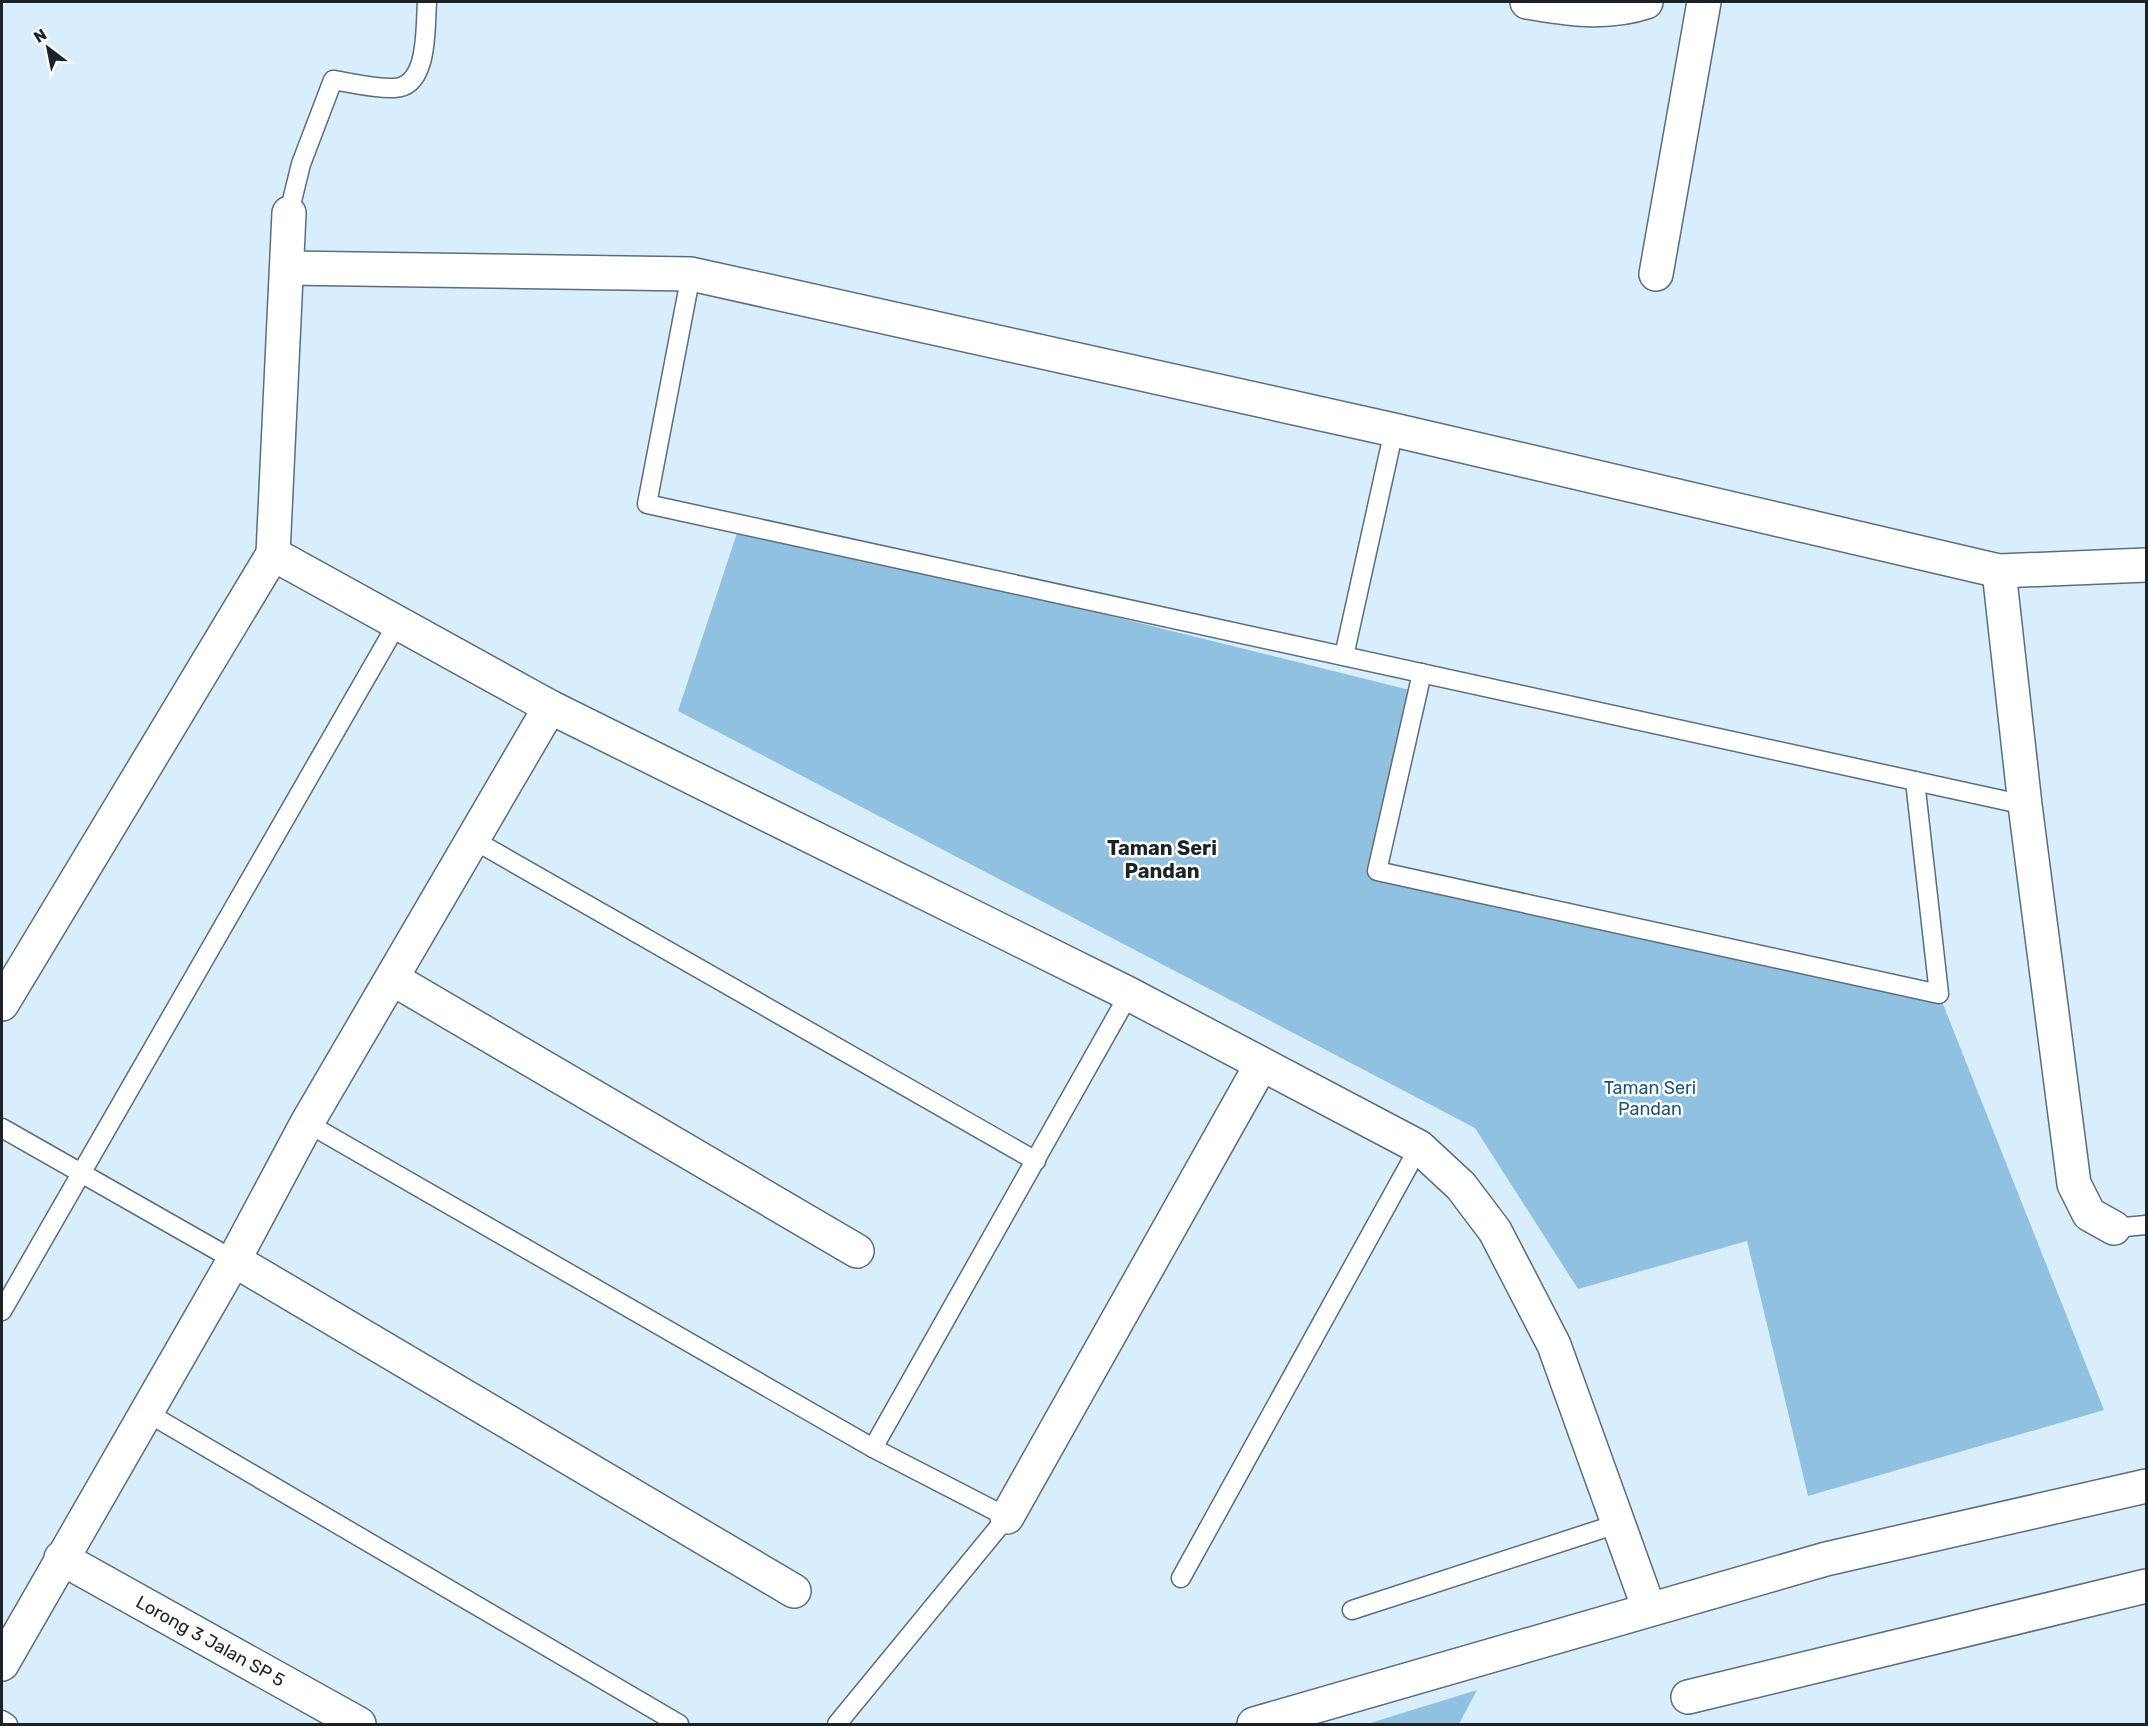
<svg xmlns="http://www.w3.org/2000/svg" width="2148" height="1726" font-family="Rubik,sans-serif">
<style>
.green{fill:#91c1e0}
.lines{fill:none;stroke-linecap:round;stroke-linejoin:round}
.lane-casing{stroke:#5a6e7b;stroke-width:21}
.street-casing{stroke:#5a6e7b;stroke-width:36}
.lane{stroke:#fff;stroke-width:18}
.street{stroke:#fff;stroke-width:33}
.labels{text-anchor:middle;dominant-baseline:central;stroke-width:5;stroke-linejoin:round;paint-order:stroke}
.park-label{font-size:18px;fill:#175677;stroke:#fff}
.street-label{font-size:18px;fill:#1b2328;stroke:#fff}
.neighbourhood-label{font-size:20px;font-weight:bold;fill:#1b2328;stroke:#fff}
</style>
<rect width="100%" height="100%" fill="#d8eefd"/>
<g class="green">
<polygon points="740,524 1418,692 1377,871 1939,994 2104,1410 1808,1496 1747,1241 1578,1289 1475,1128 678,711"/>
<polygon points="1477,1690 1459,1724 1367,1724"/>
</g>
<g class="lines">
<g class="lane-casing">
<g id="lane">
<path d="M289,213L301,164L333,80C353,83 374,89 394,88C429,87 425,28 427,2"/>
<polyline points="691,274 647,504 2025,805"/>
<polyline points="1344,656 1394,430"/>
<polyline points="1422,673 1377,871 1939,994 1915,781"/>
<polyline points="472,839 1036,1161"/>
<polyline points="307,1123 873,1448"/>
<polyline points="2,1128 234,1260"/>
<polyline points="2114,1228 2146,1225"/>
<polyline points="2,1311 397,624"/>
<polyline points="146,1412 679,1724"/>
<polyline points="1181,1578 1419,1147"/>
<polyline points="1352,1610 1617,1524"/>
<polyline points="2,1720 8,1724"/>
<polyline points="837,1724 1007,1517 873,1448 1129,994"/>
</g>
</g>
<g class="street-casing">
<g id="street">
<path d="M1527,2C1566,9 1608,15 1646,2"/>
<polyline points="287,268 691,274 1394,430 1999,571 2146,565"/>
<polyline points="1656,274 1704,2"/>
<polyline points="273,554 289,213"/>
<polyline points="1999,571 2025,805 2074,1184 2089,1214 2114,1228"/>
<polyline points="393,979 857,1251"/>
<polyline points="2,1004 273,554 550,707 1129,994 1419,1147 1461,1186 1495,1231 1554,1345 1649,1609"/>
<polyline points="234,1260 794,1591"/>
<polyline points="1007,1517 1261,1065"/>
<path id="s1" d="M61,1558L359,1724"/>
<polyline points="2,1664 234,1260 307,1123 550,707"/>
<polyline points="1688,1697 2146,1586"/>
<polyline points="1254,1724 1826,1559 2146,1486"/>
</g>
</g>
<use href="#lane" class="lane"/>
<use href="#street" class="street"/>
</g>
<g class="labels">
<g class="park-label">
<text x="1650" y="1088">Taman Seri<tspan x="1650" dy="21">Pandan</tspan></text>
</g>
<g class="street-label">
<text stroke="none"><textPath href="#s1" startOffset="171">Lorong 3 Jalan SP 5</textPath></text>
</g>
<g class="neighbourhood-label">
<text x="1162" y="848">Taman Seri<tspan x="1162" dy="23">Pandan</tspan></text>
</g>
</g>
<rect width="2148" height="1726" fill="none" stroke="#1b2328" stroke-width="6"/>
<g transform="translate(48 48) rotate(328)" stroke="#ffffff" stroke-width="4.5" paint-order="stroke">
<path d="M0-4.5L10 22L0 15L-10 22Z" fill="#1b2328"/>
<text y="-9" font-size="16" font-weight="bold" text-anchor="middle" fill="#1b2328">N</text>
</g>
</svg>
